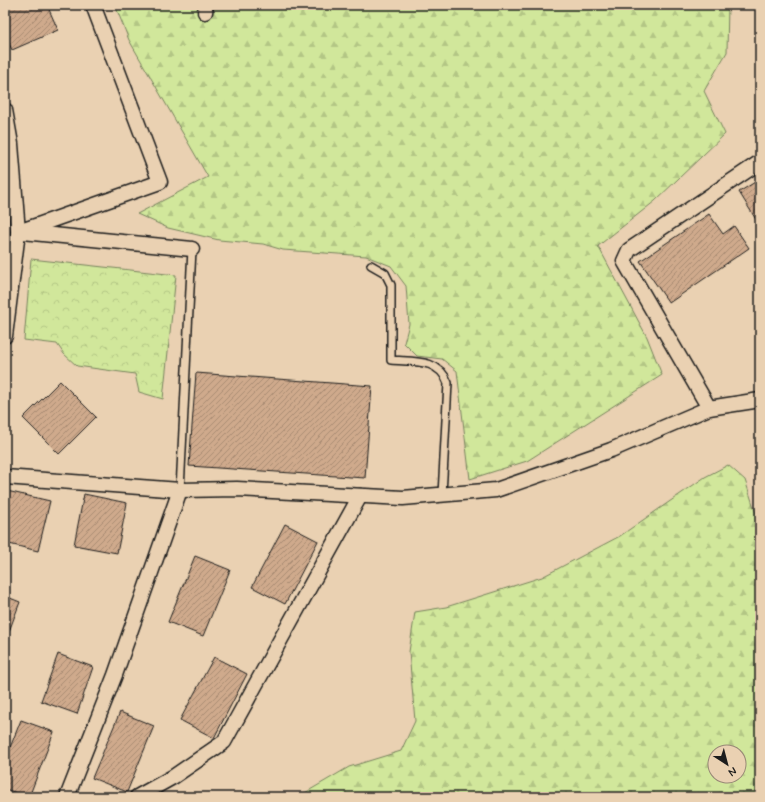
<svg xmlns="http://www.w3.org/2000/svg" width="765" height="802" font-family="Mynerve,sans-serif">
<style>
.forest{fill:url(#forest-firs);stroke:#76825c;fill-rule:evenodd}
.park{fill:url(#park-crowns);stroke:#76825c}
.building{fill:url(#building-hatch);stroke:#1c1c1c}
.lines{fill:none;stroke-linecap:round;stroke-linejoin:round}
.lane-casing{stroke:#1c1c1c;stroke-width:10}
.street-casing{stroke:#1c1c1c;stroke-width:17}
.lane{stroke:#ead1b2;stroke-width:7}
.street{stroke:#ead1b2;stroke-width:14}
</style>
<defs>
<pattern id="forest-firs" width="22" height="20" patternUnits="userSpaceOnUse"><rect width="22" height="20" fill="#d1e79b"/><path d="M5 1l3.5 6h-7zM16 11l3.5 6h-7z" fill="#b3c685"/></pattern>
<pattern id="park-crowns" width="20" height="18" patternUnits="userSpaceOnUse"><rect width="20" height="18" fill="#d1e79b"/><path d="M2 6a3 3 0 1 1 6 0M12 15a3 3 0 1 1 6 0" fill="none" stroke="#b3c685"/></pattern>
<pattern id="building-hatch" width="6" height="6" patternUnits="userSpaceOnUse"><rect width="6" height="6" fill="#cfaa8c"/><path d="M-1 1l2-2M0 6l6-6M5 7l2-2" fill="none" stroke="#a78a72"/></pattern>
</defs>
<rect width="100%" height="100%" fill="#ead1b2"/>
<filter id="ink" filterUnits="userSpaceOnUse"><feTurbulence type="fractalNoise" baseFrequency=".025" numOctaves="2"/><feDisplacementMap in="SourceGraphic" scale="8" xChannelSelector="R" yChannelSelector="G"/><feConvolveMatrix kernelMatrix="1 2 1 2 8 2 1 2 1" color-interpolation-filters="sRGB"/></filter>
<g filter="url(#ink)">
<g class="forest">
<polygon points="115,5 728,5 727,52 704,91 725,134 655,201 598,246 647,337 662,375 527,461 470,479 457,371 442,359 417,356 404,343 409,324 406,286 391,266 366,256 283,250 263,244 219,240 168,228 137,214 208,177 129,40"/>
<path d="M728,465L745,480L760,526V797H298L349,767L401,751L415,721L409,652L415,612L446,607L542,577L620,536L705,477ZM715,752H739V776H715Z"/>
</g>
<polygon class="park" points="31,259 176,275 163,399 139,392 135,374 77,366 64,354 57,344 24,340"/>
<g class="building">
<polygon points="5,5 47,5 58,30 12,50 5,35"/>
<polygon points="760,179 760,226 739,192"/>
<polygon points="709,214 723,234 734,226 749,248 669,303 640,261"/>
<polygon points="196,373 372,386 365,478 189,466"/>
<polygon points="60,381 96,417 59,454 23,418"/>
<polygon points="7,491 50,501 38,551 5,543 5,500"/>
<polygon points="84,494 127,503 117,553 74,545"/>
<polygon points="285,524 318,541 285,604 252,587"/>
<polygon points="195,556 230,570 203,636 168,622"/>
<polygon points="5,596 20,602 5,642"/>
<polygon points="58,654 93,667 77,714 41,701"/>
<polygon points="214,657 247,674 214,738 180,720"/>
<polygon points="120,712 154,726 127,792 92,778"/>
<polygon points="21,720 54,732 29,797 5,789 5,760"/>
</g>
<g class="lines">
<g class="lane-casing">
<g id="lane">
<path d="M371,265L385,273L391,285V360C413,362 439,358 448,383L442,495"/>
<polyline points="180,490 192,249"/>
</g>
</g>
<g class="street-casing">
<g id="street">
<polyline points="205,12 206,5"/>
<polyline points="5,110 11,144 18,232 5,336"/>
<polyline points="18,232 160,182 93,5"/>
<polyline points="23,232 192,249"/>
<polyline points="709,408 624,261 629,250 760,162"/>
<polyline points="5,477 180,490 237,489 403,498 496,490 611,450 709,408 760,400"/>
<polyline points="67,797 115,675 180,490"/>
<polyline points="137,797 173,777 224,742 360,496"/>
</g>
</g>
<use href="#lane" class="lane"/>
<use href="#street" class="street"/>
</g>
</g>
<rect width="765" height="802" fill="none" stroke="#ead1b2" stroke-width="20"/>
<rect x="10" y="10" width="745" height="782" fill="none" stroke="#1c1c1c" stroke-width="1.5" filter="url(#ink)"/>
<g transform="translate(727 764) rotate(144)"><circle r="19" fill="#ead1b2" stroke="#988976"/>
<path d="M0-3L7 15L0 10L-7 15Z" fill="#1c1c1c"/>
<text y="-6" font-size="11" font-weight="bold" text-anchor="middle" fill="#1c1c1c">N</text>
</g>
</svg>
